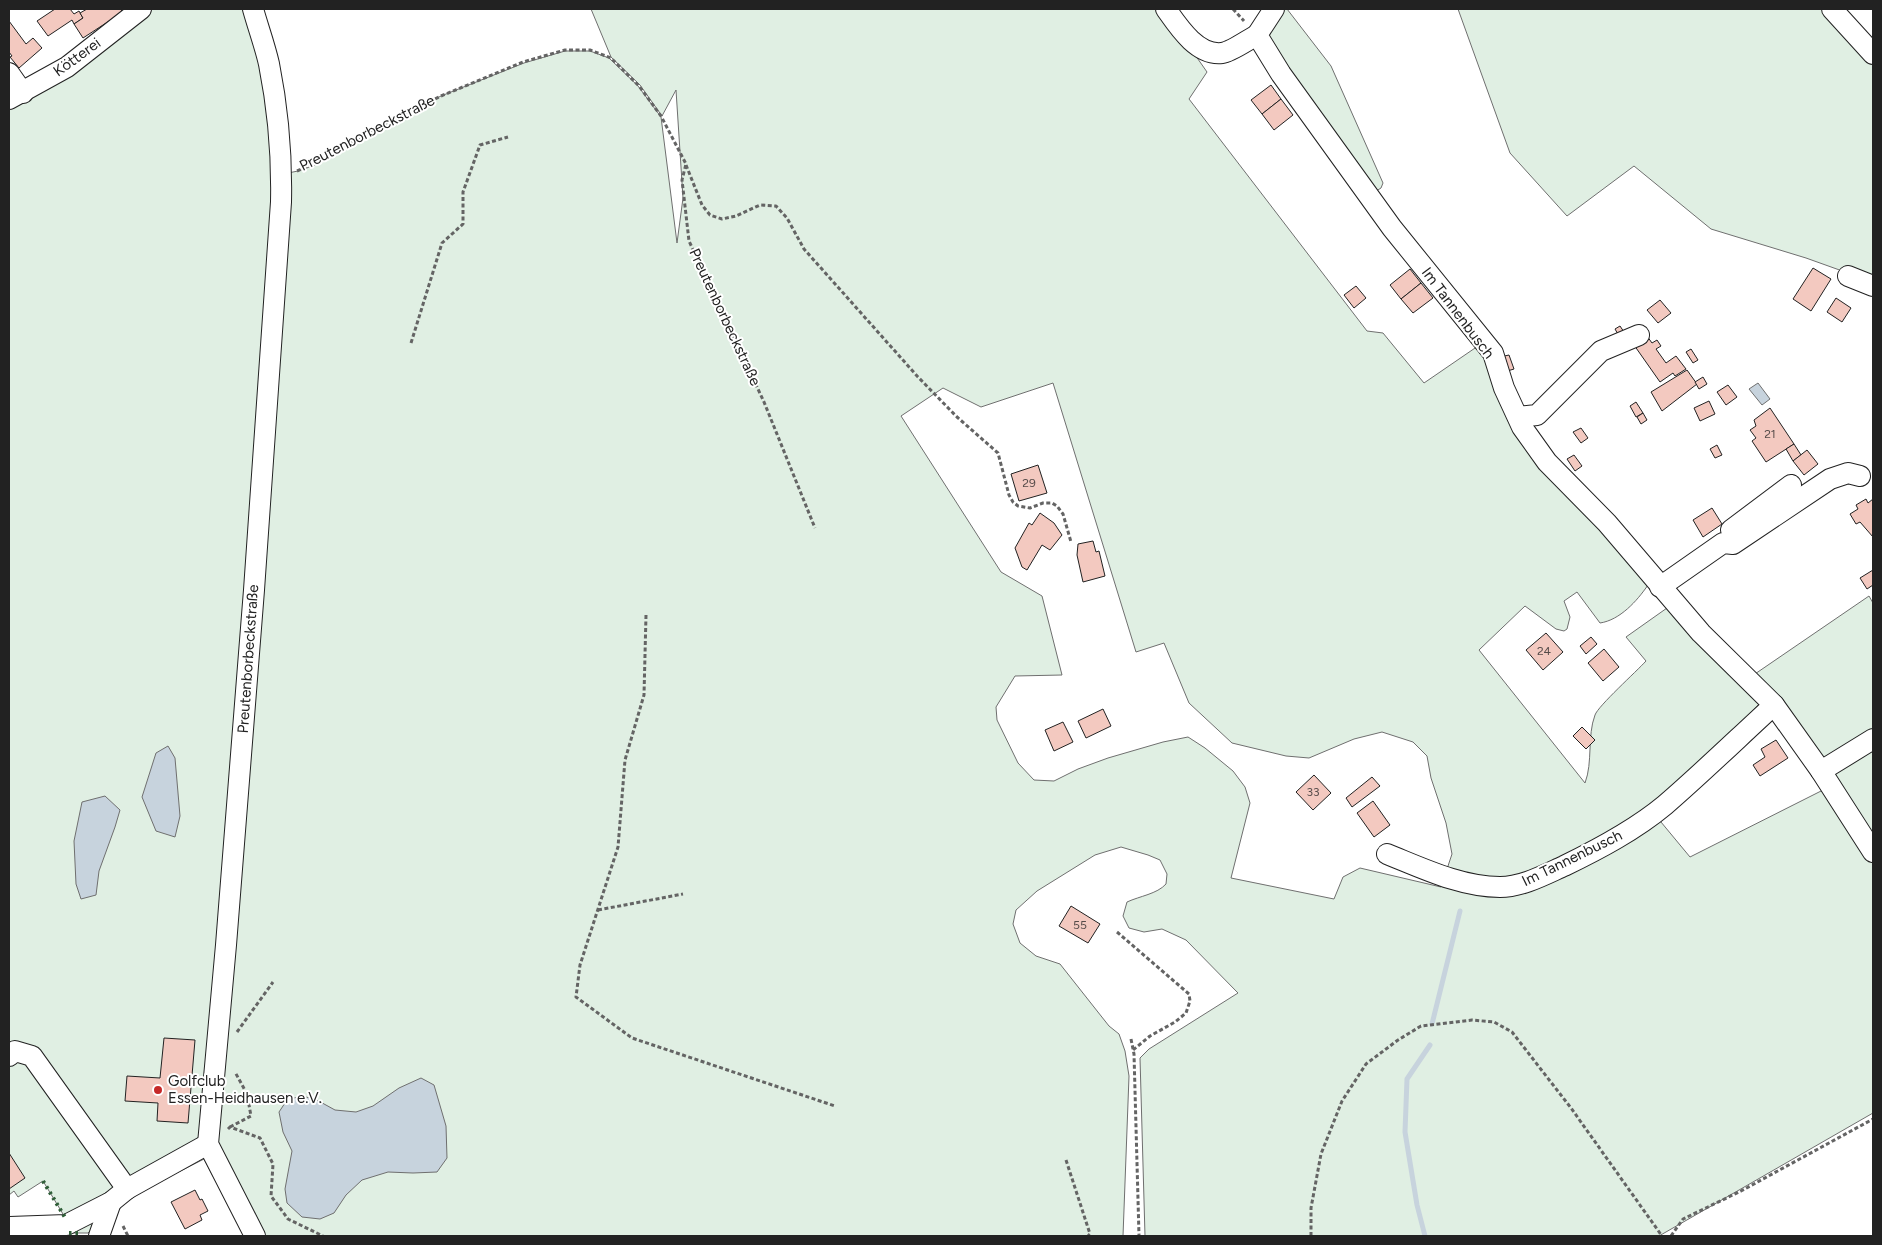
<svg xmlns="http://www.w3.org/2000/svg" width="1882" height="1245" font-family="Figtree,sans-serif">
<style>
.green{fill:#e0efe3;stroke:#6f6f6f;fill-rule:evenodd}
.water{fill:#c7d3dd;stroke:#6f6f6f}
.lines{fill:none;stroke-linecap:round;stroke-linejoin:round}
.stream{stroke:#c7d3dd;stroke-width:5}
.building{fill:#f3c9c0;stroke:#222}
.minor-casing{stroke:#222;stroke-width:22}
.path{stroke:#646464;stroke-width:3;stroke-dasharray:4 2.5;stroke-linecap:butt}
.minor{stroke:#fff;stroke-width:20}
.hedge{stroke:#2f5e38;stroke-width:4;stroke-dasharray:2.5 4;stroke-linecap:butt}
.poi-dot{fill:#c62828;stroke:#fff;stroke-width:2}
.labels{text-anchor:middle;dominant-baseline:central;stroke-width:4;stroke-linejoin:round;paint-order:stroke}
.number-label{font-size:12px;fill:#564c4a}
.street-label{font-size:15px;fill:#222;stroke:#fff}
.poi-label{font-size:15px;fill:#222;stroke:#fff;text-anchor:start}
</style>
<rect width="100%" height="100%" fill="#fff"/>
<g class="green">
<path d="M151,9H251L283,174L298,171L315,165L376,129L441,96L524,63L565,51H590L609,58L638,86L661,117L677,243L683,198L676,90L662,116L640,85L611,57L591,9H1163L1207,72L1189,99L1367,331L1383,333L1424,383L1478,346L1525,444L1564,494L1606,533L1648,585C1637,601 1620,620 1600,623L1577,592L1564,601L1570,617L1567,629L1564,631L1556,629L1525,606L1479,650L1585,783C1593,762 1587,736 1595,715C1598,706 1637,671 1646,661L1626,637L1667,608L1760,703L1656,816L1690,857L1829,787L1752,676L1869,596L1873,603V1113L1659,1236H1145L1140,1058L1149,1049L1238,993L1186,940L1162,929L1144,932L1129,928L1123,916L1127,902C1140,896 1157,894 1166,884L1167,874L1160,860L1148,855L1121,847L1095,855L1037,891L1016,910L1013,924L1020,943L1036,956L1060,964L1109,1026L1119,1034L1125,1051L1129,1076L1123,1236H245L204,1159L125,1199L88,1233H66V1219L43,1181L18,1197L14,1191L9,1195V104L143,16ZM1053,383L1136,652L1164,643L1189,703L1232,743L1286,756L1309,758L1354,739L1382,732L1413,742L1427,756L1431,778L1446,823L1452,854L1441,887L1360,868L1343,877L1334,899L1231,878L1250,803L1245,787L1233,771L1205,748L1188,737L1163,742L1108,758L1078,769L1054,781L1034,780L1018,763L997,720L996,707L1015,676L1062,675L1042,596L1001,572L901,416L943,388L981,407Z"/>
<polygon points="1280,9 1287,9 1331,66 1383,183 1381,188 1370,195 1261,35"/>
<polygon points="1458,9 1824,9 1873,64 1873,282 1806,258 1711,229 1634,166 1567,216 1510,153"/>
</g>
<g class="water">
<polygon points="1758,383 1770,399 1762,405 1749,389"/>
<polygon points="168,746 175,758 180,816 175,837 156,831 142,797 156,753"/>
<polygon points="105,796 120,810 115,827 99,871 96,895 81,899 76,884 74,841 82,802"/>
<polygon points="421,1078 434,1085 446,1126 447,1158 437,1172 413,1173 388,1172 362,1180 346,1195 334,1213 320,1219 302,1217 287,1203 285,1189 292,1151 283,1132 279,1112 287,1100 301,1096 315,1099 335,1110 356,1112 373,1106 399,1088"/>
</g>
<g class="lines">
<g class="stream">
<polyline points="1432,1024 1460,911"/>
<polyline points="1425,1236 1417,1205 1405,1132 1407,1079 1430,1045"/>
</g>
</g>
<g class="building">
<polygon points="55,9 70,9 74,14 79,11 83,18 74,24 72,20 48,36 37,21"/>
<polygon points="87,9 120,9 123,12 83,38 74,24 83,18 80,13"/>
<polygon points="9,21 26,44 33,38 42,48 19,68 10,57 12,56 9,52"/>
<polygon points="1271,85 1281,99 1262,114 1251,100"/>
<polygon points="1281,99 1293,115 1274,130 1262,114"/>
<polygon points="1813,268 1831,279 1811,311 1793,299"/>
<polygon points="1410,269 1421,283 1401,299 1390,285"/>
<polygon points="1421,283 1433,298 1413,313 1401,299"/>
<polygon points="1356,286 1366,298 1354,308 1344,295"/>
<polygon points="1836,298 1851,308 1842,322 1827,312"/>
<polygon points="1660,300 1671,313 1658,323 1647,310"/>
<polygon points="1620,326 1624,332 1619,336 1615,329"/>
<polygon points="1647,336 1652,343 1657,340 1661,346 1656,349 1666,363 1676,356 1686,369 1675,376 1673,373 1660,382 1634,345"/>
<polygon points="1691,349 1698,360 1693,363 1686,352"/>
<polygon points="1509,355 1514,369 1504,372 1500,357"/>
<polygon points="1687,370 1697,384 1662,411 1651,392"/>
<polygon points="1703,377 1707,384 1699,389 1695,382"/>
<polygon points="1728,385 1737,397 1726,405 1717,392"/>
<polygon points="1709,401 1715,414 1700,421 1694,408"/>
<polygon points="1636,402 1643,413 1636,417 1630,406"/>
<polygon points="1770,408 1794,444 1766,462 1752,441 1756,438 1750,430 1756,426 1754,420"/>
<polygon points="1643,413 1647,420 1641,424 1637,417"/>
<polygon points="1581,428 1588,438 1581,443 1573,432"/>
<polygon points="1794,444 1801,455 1793,461 1786,449"/>
<polygon points="1717,445 1722,455 1715,458 1710,449"/>
<polygon points="1807,450 1818,464 1804,475 1793,461"/>
<polygon points="1574,455 1582,466 1575,471 1567,459"/>
<polygon points="1038,465 1047,493 1019,501 1011,474"/>
<polygon points="1866,499 1868,503 1873,499 1873,537 1860,522 1856,524 1850,514 1858,509 1856,505"/>
<polygon points="1712,508 1722,524 1703,537 1693,520"/>
<polygon points="1040,513 1054,523 1062,535 1050,550 1042,545 1027,570 1022,567 1015,548 1029,523 1032,525"/>
<polygon points="1093,541 1096,552 1099,551 1105,576 1083,582 1077,555 1078,544"/>
<polygon points="1873,570 1873,585 1867,589 1860,578"/>
<polygon points="1546,633 1563,652 1543,670 1526,650"/>
<polygon points="1591,637 1597,644 1586,654 1580,646"/>
<polygon points="1604,649 1619,667 1603,681 1588,663"/>
<polygon points="1103,709 1111,726 1086,738 1078,721"/>
<polygon points="1063,722 1073,742 1054,751 1045,730"/>
<polygon points="1582,727 1595,740 1586,749 1573,736"/>
<polygon points="1776,740 1788,758 1760,776 1753,765 1765,757 1761,749"/>
<polygon points="1314,775 1331,793 1313,810 1296,792"/>
<polygon points="1372,777 1380,786 1352,807 1346,798"/>
<polygon points="1373,801 1390,825 1374,837 1357,813"/>
<polygon points="1071,906 1100,924 1088,943 1059,926"/>
<polygon points="164,1038 195,1040 188,1123 157,1121 158,1103 125,1101 127,1076 160,1078"/>
<polygon points="9,1153 25,1178 9,1189"/>
<polygon points="195,1190 200,1200 202,1199 208,1211 200,1215 202,1220 185,1229 171,1202"/>
</g>
<g class="lines">
<g class="minor-casing">
<g id="minor">
<path d="M253,9C258,27 265,46 269,64C278,109 282,156 281,202L254,590L226,945L208,1144L255,1236"/>
<path d="M1166,9C1178,26 1197,56 1222,53C1231,52 1249,39 1257,35"/>
<polyline points="1274,9 1257,35 1281,74 1392,228 1493,353 1504,388 1522,427 1547,462 1607,523 1701,633 1774,705 1821,771 1873,852"/>
<polyline points="1832,9 1873,54"/>
<polyline points="9,73 23,93"/>
<polyline points="9,99 67,67 141,9"/>
<polyline points="1848,276 1873,286"/>
<polyline points="1518,417 1537,415 1601,351 1639,335"/>
<polyline points="1731,530 1791,485"/>
<polyline points="1660,587 1723,543 1733,544 1830,479 1848,473 1860,476"/>
<polyline points="1821,771 1873,739"/>
<path d="M1387,854C1422,868 1461,887 1500,887C1522,887 1544,875 1564,866C1599,849 1635,830 1665,805C1702,773 1738,738 1774,705"/>
<polyline points="9,1056 15,1051 32,1056 127,1189"/>
<polyline points="10,1227 66,1225 111,1202 127,1189 208,1144"/>
<polyline points="99,1236 111,1202"/>
</g>
</g>
<g class="path">
<polyline points="1233,9 1244,21"/>
<polyline points="686,165 702,205 710,215 722,219 736,216 760,205 776,206 787,218 804,249 918,377 957,417 998,453 1009,495 1013,502 1018,506 1030,508 1043,503 1052,503 1057,506 1063,514 1071,542"/>
<polyline points="297,171 314,164 376,128 441,96 523,62 565,50 590,50 611,58 639,86 661,116 686,164 682,180 689,241 764,402 815,528"/>
<polyline points="411,343 442,243 463,224 463,192 480,145 508,137"/>
<polyline points="646,615 644,695 625,760 618,847 580,965 576,997 632,1038 835,1106"/>
<polyline points="598,910 683,894"/>
<polyline points="1117,932 1189,994 1190,1001 1186,1013 1175,1022 1150,1036 1133,1050"/>
<polyline points="237,1032 273,982"/>
<polyline points="1131,1039 1134,1054 1139,1236"/>
<polyline points="230,1127 251,1116 247,1094 235,1072"/>
<polyline points="228,1129 230,1127 260,1138 273,1164 271,1196 288,1219 323,1236"/>
<polyline points="1066,1160 1090,1234 1088,1236"/>
<polyline points="123,1226 128,1236"/>
<polyline points="1311,1236 1311,1208 1321,1154 1342,1101 1366,1064 1398,1040 1421,1026 1472,1020 1494,1022 1512,1032 1571,1108 1662,1236"/>
<polyline points="1671,1236 1683,1219 1741,1191 1873,1119"/>
</g>
<use href="#minor" class="minor"/>
<g class="hedge">
<polyline points="43,1181 66,1219"/>
<polyline points="69,1233 79,1233"/>
</g>
</g>
<circle class="poi-dot" cx="158" cy="1090" r="5"/>
<g class="labels">
<g class="number-label">
<text x="1770" y="434">21</text>
<text x="1029" y="483">29</text>
<text x="1544" y="651">24</text>
<text x="1313" y="792">33</text>
<text x="1080" y="925">55</text>
</g>
<g class="street-label">
<text transform="translate(77 57) rotate(-36)">Kötterei</text>
<text transform="translate(367 133) rotate(-27)">Preutenborbeckstraße</text>
<text transform="translate(1458 313) rotate(53)">Im Tannenbusch</text>
<text transform="translate(725 317) rotate(65)">Preutenborbeckstraße</text>
<text transform="translate(248 659) rotate(-86)">Preutenborbeckstraße</text>
<text transform="translate(1572 858) rotate(-26)">Im Tannenbusch</text>
</g>
<g class="poi-label">
<text x="168" y="1081">Golfclub<tspan x="168" dy="17">Essen-Heidhausen e.V.</tspan></text>
</g>
</g>
<rect width="1882" height="1245" fill="none" stroke="#222222" stroke-width="20"/>
</svg>
